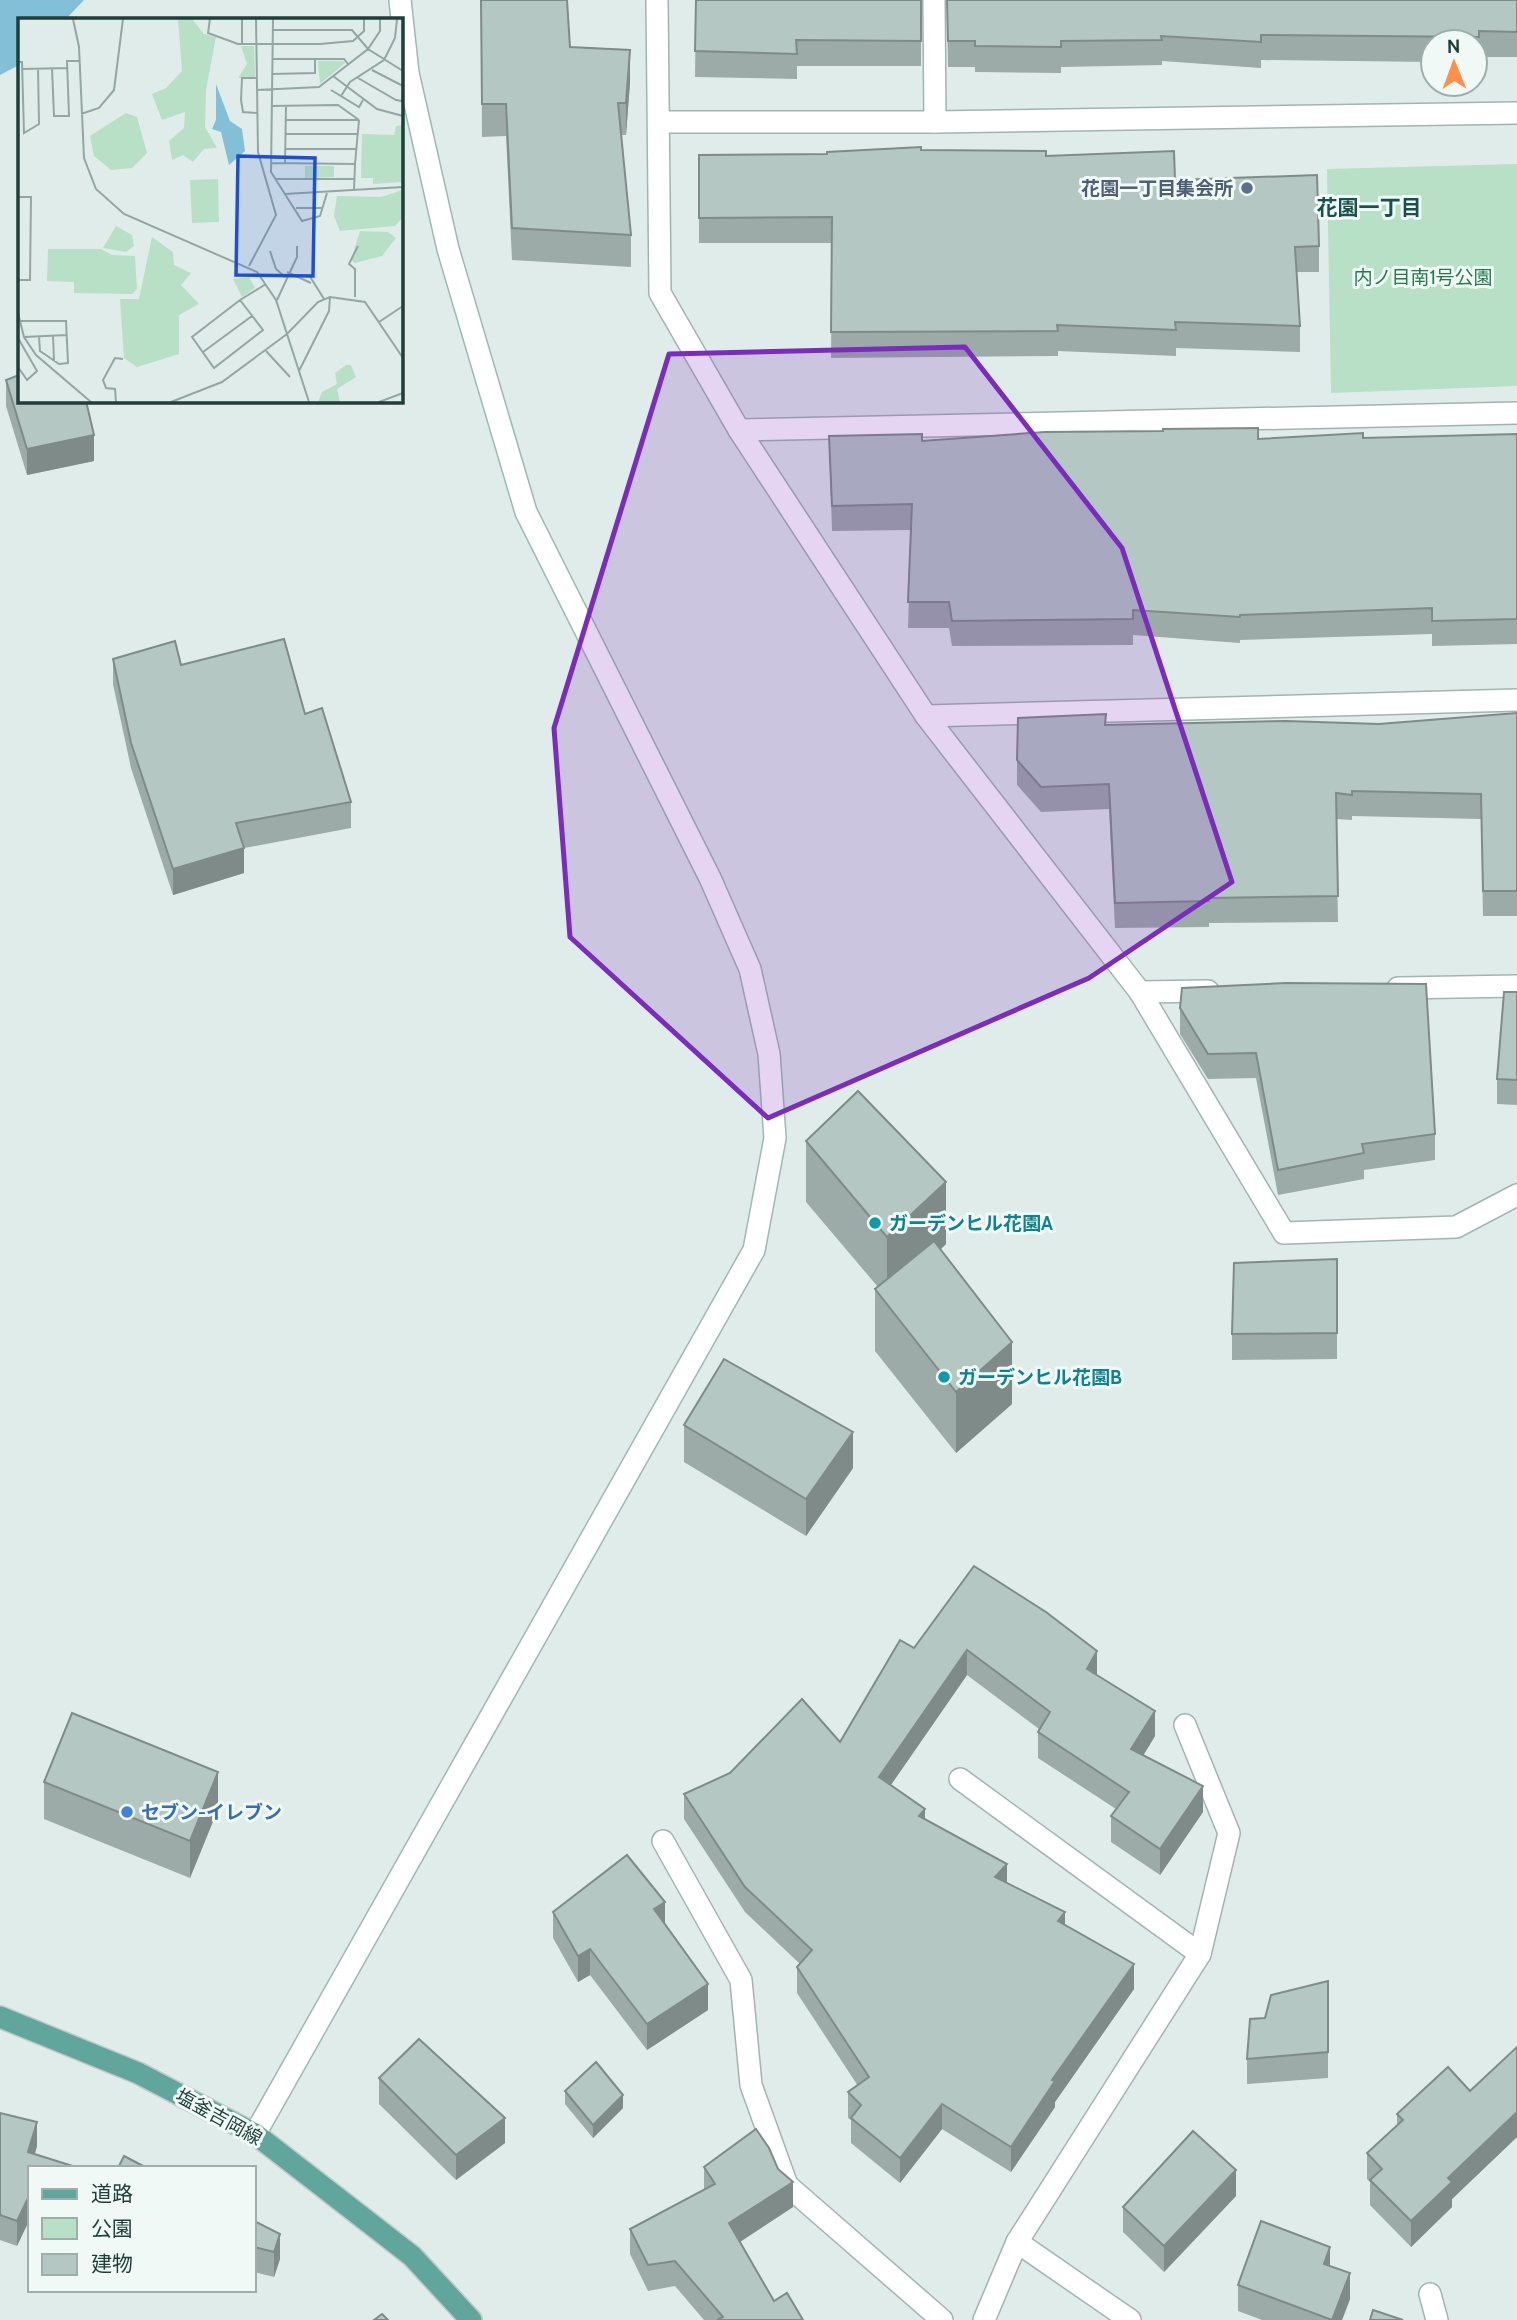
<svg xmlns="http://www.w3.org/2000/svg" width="1517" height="2320" font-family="Cabin,'Noto Sans JP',sans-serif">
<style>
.green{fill:#b7e0c7}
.water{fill:#83bfd7}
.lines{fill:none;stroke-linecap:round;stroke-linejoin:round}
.street-casing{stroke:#a2b4b1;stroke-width:24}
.secondary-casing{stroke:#9db9b3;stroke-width:24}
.primary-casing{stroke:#c0c9c8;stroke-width:24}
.street{stroke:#fff;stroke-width:21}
.secondary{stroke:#fff;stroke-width:21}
.primary{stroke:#61a69d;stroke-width:21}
.wall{fill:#9caba7}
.shaded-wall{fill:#7f8b88}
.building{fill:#b5c7c2;stroke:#7f8b88;stroke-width:2}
.marked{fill:#7b2cbf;fill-opacity:0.2;stroke:#7b2cbf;stroke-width:5;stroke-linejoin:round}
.service-dot{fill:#5c6f8a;stroke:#f1f9f6;stroke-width:2.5}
.culture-dot{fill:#0f9aa8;stroke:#f1f9f6;stroke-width:2.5}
.shop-dot{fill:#3f7fe0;stroke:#f1f9f6;stroke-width:2.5}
.labels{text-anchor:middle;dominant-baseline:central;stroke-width:6;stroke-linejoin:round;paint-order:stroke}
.service-label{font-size:19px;font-weight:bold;fill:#4e5e75;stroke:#f1f9f6;text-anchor:end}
.park-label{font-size:19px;fill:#267951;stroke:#f1f9f6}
.culture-label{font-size:19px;font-weight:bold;fill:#0d838f;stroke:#f1f9f6;text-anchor:start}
.shop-label{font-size:19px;font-weight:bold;fill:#366cbe;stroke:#f1f9f6;text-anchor:start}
.street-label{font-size:19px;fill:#1f3e3a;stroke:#f1f9f6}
.neighbourhood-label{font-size:21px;font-weight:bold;fill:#19524c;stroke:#f1f9f6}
.inset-road{fill:none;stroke:#93a6a3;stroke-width:2}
.view{fill:#1d4ed8;fill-opacity:0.15;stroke:#1d4ed8;stroke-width:3.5}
.inset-edge{fill:none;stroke:#1f3e3a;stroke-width:3.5}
</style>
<rect width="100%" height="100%" fill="#e0ece9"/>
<polygon class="green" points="1517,164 1517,386 1331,393 1327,169"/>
<polygon class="water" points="0,0 84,0 66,19 19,19 19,65 0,75"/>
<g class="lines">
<g class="street-casing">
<g id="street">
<polyline points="657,0 660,293 739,430 926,716 1140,992 1284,1233 1456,1227 1517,1195"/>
<polyline points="934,0 935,122"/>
<polyline points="659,122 935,122 1517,113"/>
<polyline points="739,430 1517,413"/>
<polyline points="926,716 1517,700"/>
<polyline points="1398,988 1517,986"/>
<polyline points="1140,992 1208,991"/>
<polyline points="960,1779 1200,1954"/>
<polyline points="663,1841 741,1980 751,2085 787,2185 942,2320"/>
<polyline points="1017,2242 1130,2320"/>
<polyline points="1430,2294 1437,2320"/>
<polyline points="984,2320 1017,2242 1200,1954 1229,1833 1185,1725"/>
</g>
</g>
<g class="secondary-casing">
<polyline id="secondary" points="255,2134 754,1250 775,1138 769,1054 750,969 710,878 526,512 448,249 408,73 400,0"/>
</g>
<g class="primary-casing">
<polyline id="primary" points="0,2017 138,2073 255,2134 412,2256 471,2320"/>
</g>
<use href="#street" class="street"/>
<use href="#secondary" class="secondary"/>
<use href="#primary" class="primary"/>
</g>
<g class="wall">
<polygon points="481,0 570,47 630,82 626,135 621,135 631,235 631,267 512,260 506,136 482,137"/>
<polygon points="696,0 921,0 921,66 797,66 797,79 695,77"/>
<polygon points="947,0 1517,0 1517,57 1479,57 1479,62 1475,62 1475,42 1433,42 1433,62 1261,60 1261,68 1162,61 1162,65 1061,67 1061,73 975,72 975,67 948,67"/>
<polygon points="921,150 1046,156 1175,180 1319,246 1319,272 1297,272 1300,326 1300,352 1176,348 1176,356 1058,351 1058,356 831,358 832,243 699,243 699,155 827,154"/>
<polygon points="6,380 94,461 27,475 6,406"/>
<polygon points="1517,434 1517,644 1432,646 1432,634 1240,640 1240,643 1133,635 1133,645 952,646 949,628 908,628 911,530 832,531 829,436 922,441 1258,439 1363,438"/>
<polygon points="113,659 181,665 305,714 351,802 351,828 244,848 244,873 173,895 131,768 113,684"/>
<polygon points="1517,713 1517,916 1483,916 1481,819 1352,816 1352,820 1336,819 1338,922 1209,923 1209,927 1115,928 1109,809 1041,812 1017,785 1017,760 1106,725 1379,724"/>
<polygon points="1517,992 1517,1105 1497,1104 1497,1079"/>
<polygon points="1180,1008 1435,1134 1435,1160 1364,1170 1364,1179 1278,1195 1256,1078 1208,1079 1180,1034"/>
<polygon points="806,1141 946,1244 941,1249 1012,1404 956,1453 875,1351 875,1289 878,1287 806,1202"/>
<polygon points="1337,1259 1337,1359 1232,1360 1232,1334"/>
<polygon points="684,1425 853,1468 806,1536 684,1462"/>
<polygon points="974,1566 1097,1676 1155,1736 1143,1756 1203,1812 1160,1875 1111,1842 1111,1816 1116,1809 1038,1758 1038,1732 1039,1729 967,1675 891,1785 925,1819 1007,1883 1065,1925 1134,1989 1055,2102 1055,2107 1011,2172 942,2129 900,2183 851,2143 851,2120 848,2118 848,2092 858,2086 797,1993 797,1967 800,1964 745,1912 684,1819 684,1794 840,1742 914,1648"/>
<polygon points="44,1782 218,1809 190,1878 44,1819"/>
<polygon points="553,1912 665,1924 708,2010 647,2050 590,1975 578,1982 553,1938"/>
<polygon points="1328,1981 1328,2078 1247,2084 1247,2059 1265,2018"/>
<polygon points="1517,2047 1517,2137 1452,2199 1452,2207 1411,2247 1370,2205 1370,2182 1367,2179 1367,2153 1397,2125 1397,2114 1470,2091"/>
<polygon points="379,2078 505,2143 456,2180 379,2104"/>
<polygon points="565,2091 623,2108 593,2138 565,2104"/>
<polygon points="0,2113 37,2146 30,2168 17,2246 0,2240"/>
<polygon points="704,2167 793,2207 740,2242 774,2301 803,2320 704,2320 675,2286 648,2291 630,2254 630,2229 704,2190"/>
<polygon points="1236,2196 1164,2272 1123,2232 1123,2207"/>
<polygon points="254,2221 280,2259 274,2277 254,2272"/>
<polygon points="1238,2285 1350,2299 1342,2320 1262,2320 1238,2311"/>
</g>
<g class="shaded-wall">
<polygon points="630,50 630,82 626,135 626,103"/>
<polygon points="94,435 94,461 27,475 27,449"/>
<polygon points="244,848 244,873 173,895 173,869"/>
<polygon points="946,1182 946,1244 887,1299 887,1237"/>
<polygon points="1012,1342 1012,1404 956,1453 956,1392"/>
<polygon points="853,1432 853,1468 806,1536 806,1499"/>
<polygon points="967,1650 967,1675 879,1802 879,1777"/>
<polygon points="1097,1651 1097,1676 1087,1669"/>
<polygon points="1155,1711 1155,1736 1131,1775 1131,1749"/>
<polygon points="218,1772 218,1809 190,1878 190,1841"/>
<polygon points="1203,1786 1203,1812 1160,1875 1160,1849"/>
<polygon points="925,1809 925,1834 919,1816"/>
<polygon points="1007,1864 1007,1889 995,1877"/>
<polygon points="665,1902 665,1928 654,1909"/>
<polygon points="1065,1912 1065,1937 1058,1921"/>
<polygon points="590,1949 590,1975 578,1982 578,1956"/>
<polygon points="1134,1964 1134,1989 1055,2102 1055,2107 1011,2172 1011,2147 1052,2080"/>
<polygon points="708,1984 708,2010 647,2050 647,2024"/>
<polygon points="623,2095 623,2108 593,2138 593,2125"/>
<polygon points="942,2104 942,2129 900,2183 900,2158"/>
<polygon points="1517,2112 1517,2137 1452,2199 1452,2207 1411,2247 1411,2221 1448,2178"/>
<polygon points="505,2118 505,2143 456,2180 456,2155"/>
<polygon points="37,2122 37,2146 31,2168 28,2152"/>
<polygon points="1236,2170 1236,2196 1164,2272 1164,2246"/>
<polygon points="793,2182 793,2207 729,2249 729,2223"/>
<polygon points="30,2194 30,2219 17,2246 17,2221"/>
<polygon points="280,2234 280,2259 274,2277 274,2252"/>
<polygon points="1330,2247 1330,2272 1324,2264"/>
<polygon points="1350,2273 1350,2299 1342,2320 1332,2320"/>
</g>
<g class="building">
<polygon points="481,0 567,0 570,47 630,50 626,103 618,103 631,235 512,228 506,104 482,104"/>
<polygon points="696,0 921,0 921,41 796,40 797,54 695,51"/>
<polygon points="947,0 1517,0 1517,32 1479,31 1479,37 1261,35 1261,42 1161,36 1162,40 1061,41 1061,47 975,46 975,41 948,41"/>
<polygon points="921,147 921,150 1046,151 1046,156 1174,151 1175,180 1317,175 1319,246 1295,247 1300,326 1175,322 1176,330 1057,325 1058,331 831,332 832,217 699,218 699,155 827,154 827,152"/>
<polygon points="19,375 19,401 86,401 94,435 27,449 6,380"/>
<polygon points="1258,428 1258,439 1363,433 1363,438 1517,434 1517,619 1432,621 1432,608 1240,615 1240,617 1133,610 1133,619 952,621 949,602 908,602 912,504 832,506 829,436 922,434 922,441 1045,432 1163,431 1163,429"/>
<polygon points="284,639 305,714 322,708 351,802 236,823 244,848 173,869 131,743 113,659 175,641 181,665"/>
<polygon points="1517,713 1517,891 1483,891 1481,794 1352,791 1352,795 1336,793 1338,896 1209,898 1209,901 1115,903 1109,784 1041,787 1017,760 1018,718 1106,714 1105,725 1286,721 1379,724"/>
<polygon points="1286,983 1426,984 1435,1134 1362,1144 1364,1153 1278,1170 1256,1053 1208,1054 1180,1008 1182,988"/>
<polygon points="1504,992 1517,992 1517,1080 1497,1079"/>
<polygon points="858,1091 946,1182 887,1237 806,1141"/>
<polygon points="934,1241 1012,1342 956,1392 875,1289"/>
<polygon points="1337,1259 1337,1333 1232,1334 1234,1263"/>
<polygon points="724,1359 853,1432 806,1499 684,1425"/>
<polygon points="974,1566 1046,1612 1097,1651 1087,1669 1155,1711 1131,1749 1203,1786 1160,1849 1111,1816 1129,1792 1038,1732 1050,1712 967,1650 879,1777 925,1809 919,1816 1007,1864 995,1877 1065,1912 1058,1921 1134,1964 1052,2080 1055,2081 1011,2147 942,2104 900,2158 851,2118 861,2105 848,2092 869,2077 797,1967 812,1950 745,1887 684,1794 730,1773 802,1699 840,1742 900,1640 914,1648"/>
<polygon points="72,1713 218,1772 190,1841 44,1782"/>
<polygon points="627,1855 665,1902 654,1909 708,1984 647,2024 590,1949 578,1956 553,1912"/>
<polygon points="1328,1981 1328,2052 1247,2059 1250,2019 1265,2018 1271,1995"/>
<polygon points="419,2039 505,2118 456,2155 379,2078"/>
<polygon points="1517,2047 1517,2112 1448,2178 1452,2182 1411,2221 1370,2180 1382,2169 1367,2153 1403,2120 1397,2114 1448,2067 1470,2091"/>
<polygon points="596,2062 623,2095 593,2125 565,2091"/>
<polygon points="0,2113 37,2122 28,2152 79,2168 30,2168 30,2194 17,2221 0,2215"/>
<polygon points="756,2129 769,2148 778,2169 793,2182 729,2223 774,2301 787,2293 803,2320 717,2320 723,2317 675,2261 648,2265 630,2229 715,2184 704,2167"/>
<polygon points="1193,2131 1236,2170 1164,2246 1123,2207"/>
<polygon points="124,2156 147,2168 118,2168"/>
<polygon points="254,2221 280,2234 274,2252 254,2247"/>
<polygon points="1261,2221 1330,2247 1324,2264 1350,2273 1332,2320 1238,2285"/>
<polygon points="1373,2310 1403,2320 1370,2320"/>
<polygon points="382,2314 388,2320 374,2320"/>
</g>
<path class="marked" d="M965,347L1122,548L1232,882L1089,978L768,1118L570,937L554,728L669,354Z"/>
<circle class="service-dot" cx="1247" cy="188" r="7"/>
<g class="culture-dot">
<circle cx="875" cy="1223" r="7"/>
<circle cx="944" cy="1377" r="7"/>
</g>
<circle class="shop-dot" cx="127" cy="1812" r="7"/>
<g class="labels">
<g class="service-label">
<text x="1233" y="188">花園一丁目集会所</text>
</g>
<g class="park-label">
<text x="1423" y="277">内ノ目南1号公園</text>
</g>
<g class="culture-label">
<text x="889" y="1223">ガーデンヒル花園A</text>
<text x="958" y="1377">ガーデンヒル花園B</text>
</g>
<g class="shop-label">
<text x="141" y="1812">セブン-イレブン</text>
</g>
<g class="street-label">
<text transform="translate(219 2117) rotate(29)">塩釜吉岡線</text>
</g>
<g class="neighbourhood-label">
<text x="1369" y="207">花園一丁目</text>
</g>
</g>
<g transform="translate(18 18)">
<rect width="385" height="385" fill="#e0ece9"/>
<path d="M160,1H174L186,16L198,19L188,72L187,109L199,130L186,131L175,144L165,137L154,142L151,123L166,110L167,94L144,102L134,76L148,70L164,53ZM223,28H236L237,59L220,60L229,46ZM300,43H325L327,45L302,66ZM108,95L119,99L129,135L114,150L93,152L76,138L72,118ZM385,107V164L355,166V160H343L344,116L376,117L378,108ZM287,148H316V159L287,160ZM200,161L201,204L174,205L172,162ZM385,172V199L377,208L322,213L316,198L319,178L363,179ZM98,208L114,217L116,228L108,234L85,230ZM342,213L370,214L378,220L364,238L337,245L333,242ZM134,219L155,234L156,247L173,255L163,267L181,286L161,297V336L119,349L106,340L102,281H121ZM30,231H83L94,237L117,238L119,271L114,276L56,275V264L29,263ZM231,259L237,270L224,279L215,261ZM328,347H333L338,359L319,371L322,384H300L304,374L319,366L317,355Z" fill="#b7e0c7"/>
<path d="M198,66L212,103L224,111L227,133L211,147L203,114L194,111L198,102Z" fill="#83bfd7"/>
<path class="inset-road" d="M55,1L61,29L66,140L78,171L106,196L239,254L258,282L291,384M192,1L190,15L220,26H302L335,23L346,13V1M255,1L253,154L284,203L302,198L309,175M255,12H334L350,31L385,53M224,26V1M254,41H326L330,46M0,44H4L6,115L21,106L20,50M34,50L36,98H51L49,43H61M4,51L50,50M354,52L385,68M254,56L297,55V41M315,58L359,91L385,98M239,60H224L223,82L225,94L239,95M340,60L378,82L384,83L385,71M239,72L301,69L350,31L362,13V1M313,72L341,89L345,82M323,78L332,64L366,42L377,20L379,1M253,88L320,87L341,102M63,96L81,90L96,72L105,1M268,102H341M267,116H340M267,131H339M253,145L337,146L341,102M267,146L268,88M257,161H337M336,173L337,146M267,176L385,169M0,179H13L12,262H0M278,190H304M252,233L258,251L267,259M231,248L258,197L240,134L238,1M269,254L293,265M291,257L306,281M337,279V251L331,246L340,228M222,282L245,312L196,350L174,319L222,282L248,266M259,282L279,239V228M0,295L6,319L18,337L73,384M1,303H48L50,345L41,346L22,333L21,318M361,304L385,288M35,317L36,343M6,319L49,317M0,320L19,353L9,362L0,349M248,333L272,359M185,334L234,298M281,353L311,293L312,279M98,384L97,371L88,370L85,362L97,340L105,341M153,384L204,364L269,316L300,284L312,279L347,284L385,340M361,384L385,375"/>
<path class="view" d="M220,138L297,140L295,258L218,257Z"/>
<rect width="385" height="385" class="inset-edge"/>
</g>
<rect x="28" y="2166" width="228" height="126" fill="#f1f9f6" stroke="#9daeab" stroke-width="2"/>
<rect x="42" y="2189" width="35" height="10" fill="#61a69d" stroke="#9daeab" stroke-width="2"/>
<text x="91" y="2201" font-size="21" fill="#1f3e3a">道路</text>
<rect x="42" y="2218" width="35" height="21" fill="#b7e0c7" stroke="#9daeab" stroke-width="2"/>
<text x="91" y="2236" font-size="21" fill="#1f3e3a">公園</text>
<rect x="42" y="2254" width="35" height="21" fill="#b5c7c2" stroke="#9daeab" stroke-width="2"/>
<text x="91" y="2271" font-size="21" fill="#1f3e3a">建物</text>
<g transform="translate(1454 63) rotate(359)"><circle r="33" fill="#f1f9f6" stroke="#9daeab" stroke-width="2"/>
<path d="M0-5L12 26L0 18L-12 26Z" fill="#fe904c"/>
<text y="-10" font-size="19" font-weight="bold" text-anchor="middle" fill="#1f3e3a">N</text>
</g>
</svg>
